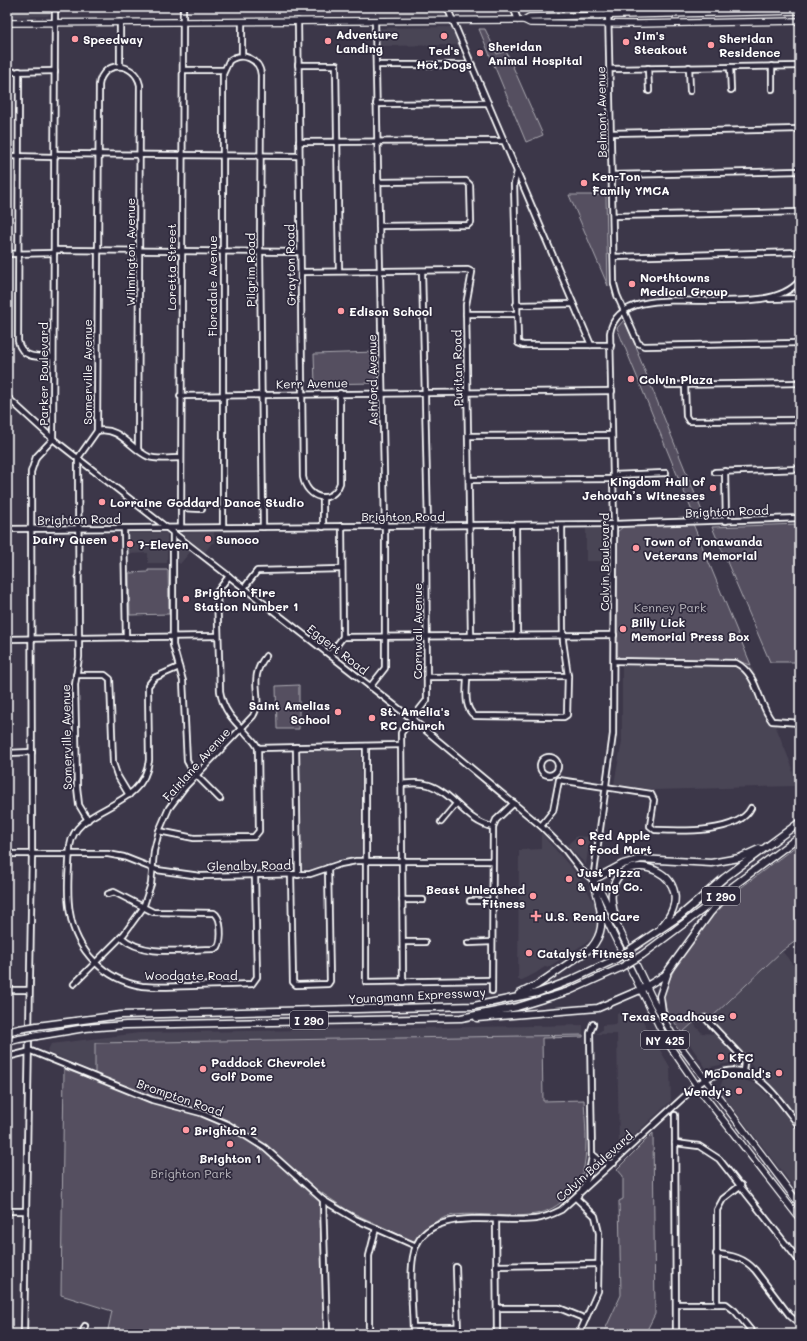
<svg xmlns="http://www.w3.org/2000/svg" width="807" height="1341" font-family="Mali,sans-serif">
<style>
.built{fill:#494455}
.green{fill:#555060;stroke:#aaa8b0}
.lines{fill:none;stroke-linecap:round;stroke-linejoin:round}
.minor-casing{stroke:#fff;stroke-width:8}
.major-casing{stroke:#fff;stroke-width:8}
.highway-casing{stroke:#fff;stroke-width:9}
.minor{stroke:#2f2a3d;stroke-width:4.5}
.major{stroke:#2f2a3d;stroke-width:5.5}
.highway{stroke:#2f2a3d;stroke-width:6}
.highway-bridge-casing{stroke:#fff;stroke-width:9;stroke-linecap:butt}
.highway-bridge{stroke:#2f2a3d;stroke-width:6}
.poi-dot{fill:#ff9aa2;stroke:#2f2a3d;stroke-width:1.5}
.labels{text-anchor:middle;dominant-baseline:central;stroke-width:3.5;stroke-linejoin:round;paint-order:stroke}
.shield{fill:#2f2a3d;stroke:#c1bfc5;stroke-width:1}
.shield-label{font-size:11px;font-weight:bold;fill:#fff}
.poi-label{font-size:12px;font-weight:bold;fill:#fff;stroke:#2f2a3d;text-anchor:start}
.street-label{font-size:12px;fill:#fff;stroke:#2f2a3d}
.park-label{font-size:12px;fill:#bbb9bf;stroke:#2f2a3d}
</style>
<rect width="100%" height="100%" fill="#3c3749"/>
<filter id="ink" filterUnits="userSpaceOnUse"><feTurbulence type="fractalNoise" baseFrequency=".025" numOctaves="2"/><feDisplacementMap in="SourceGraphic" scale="8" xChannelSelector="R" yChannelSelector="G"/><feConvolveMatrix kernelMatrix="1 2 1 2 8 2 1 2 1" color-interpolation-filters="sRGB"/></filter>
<g filter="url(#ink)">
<g class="built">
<polygon points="7,7 50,7 50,14 47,16 7,17"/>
<polygon points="378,7 443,7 445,12 443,14 379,14"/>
<polygon points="452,27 460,45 379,46 379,29 381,28"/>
<rect x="586" y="529" width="21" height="32"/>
<polygon points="214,532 214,544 212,543 205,552 181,533"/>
<polygon points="128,533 167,533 167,563 148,563 148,553 129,554"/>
<polygon points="175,539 191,551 180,564 175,560"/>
<polygon points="622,665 751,665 793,769 792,769 796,786 655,790 614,784 622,741"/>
<polygon points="361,750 362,857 340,859 315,868 302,870 300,751"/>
<polygon points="541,833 581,879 593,901 599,916 599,930 595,937 547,968 546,966 536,973 522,980 518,980 519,850 541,849"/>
<polygon points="577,836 590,837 586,865 567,845"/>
<polygon points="782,951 800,973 800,1122 711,1018"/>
<polygon points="627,1010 643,1021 670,1067 671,1101 619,1149 617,1034 596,1034 602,1030 602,1025 617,1024 617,1014"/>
<polygon points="693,1023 702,1033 716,1034 739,1061 706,1068 682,1033"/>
<polygon points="583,1025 583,1035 95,1043 95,1072 47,1052 51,1044 139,1033"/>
<polygon points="736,1077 756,1084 780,1108 800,1134 800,1195 719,1090 723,1079"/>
</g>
<g class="green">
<polygon points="479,29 485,29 497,54 506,51 543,135 526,142"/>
<polygon points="569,195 606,195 608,286"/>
<polygon points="624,320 639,353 638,354 704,516 694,516 617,328"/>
<polygon points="375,352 376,383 315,384 314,354"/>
<polygon points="693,524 751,665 734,660 620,658 617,655 617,532 623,527"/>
<polygon points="800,524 800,662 770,662 712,527"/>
<polygon points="148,570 168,570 169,614 130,615 129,573 148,572"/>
<polygon points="299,685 299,729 277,729 276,686"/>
<polygon points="800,843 800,938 782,951 711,1018 693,1023 682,1033 666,1010 663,994 676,965 722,902"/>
<path d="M583,1035V1037L542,1038L543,1101L584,1100C585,1121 588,1146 584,1167C579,1189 559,1210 536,1214C510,1219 481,1212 454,1215C437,1218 423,1229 414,1242L347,1210L319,1191L325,1334H107L112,1311L61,1295L64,1069L92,1079L95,1072V1043Z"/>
<polygon points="653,1133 655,1314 645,1334 603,1334 621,1295 619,1201 623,1199 623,1176 617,1169"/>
</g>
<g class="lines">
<g class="minor-casing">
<g id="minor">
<polyline points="447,7 591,345"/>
<polyline points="513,7 518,20"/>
<polyline points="608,7 614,284 617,295 638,343 644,346 800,343"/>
<path d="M298,21L303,477C307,499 332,506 340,483V393"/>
<polyline points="242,22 242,56"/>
<polyline points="298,65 336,65 339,271"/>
<polyline points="376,65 472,65"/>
<polyline points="120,66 120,22"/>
<polyline points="772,66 772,89"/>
<polyline points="689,67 690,91"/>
<polyline points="730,67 731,90"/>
<polyline points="648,68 649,91"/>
<polyline points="610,69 800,66"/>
<polyline points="183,70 224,70"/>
<path d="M19,71L18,341C22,359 38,357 53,357"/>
<polyline points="7,72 55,71"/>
<polyline points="376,104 488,103"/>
<polyline points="611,133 800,129"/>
<polyline points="299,142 504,141"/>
<polyline points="55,154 299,156"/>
<polyline points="7,156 55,157"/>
<polyline points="517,172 514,184 518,343 523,345 611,345"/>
<polyline points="612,175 800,171"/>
<polyline points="378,182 466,181 470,185 471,222 468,225 379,226"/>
<polyline points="613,216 800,212"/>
<polyline points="54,250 300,252"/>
<polyline points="7,254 54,253"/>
<polyline points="614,257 800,252"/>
<polyline points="301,272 468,270 472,272 466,305 471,636"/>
<polyline points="770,299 800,298"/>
<polyline points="516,305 573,304"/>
<polyline points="466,314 516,314"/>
<polyline points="668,385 800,383"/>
<polyline points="685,385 686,416 689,421 800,420"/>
<polyline points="180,396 612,391"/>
<polyline points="7,397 53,439 412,719 541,826 566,851 580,869 593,880"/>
<path d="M97,431C120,426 130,449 149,457C157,460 171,458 180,458"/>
<polyline points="468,436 612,435"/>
<polyline points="725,471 726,521"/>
<polyline points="715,472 800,469"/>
<polyline points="613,475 666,473"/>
<polyline points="469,480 613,479"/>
<polyline points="323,497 323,527"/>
<polyline points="181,508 202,509"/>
<polyline points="516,525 517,636"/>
<polyline points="342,526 343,637"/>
<path d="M223,527V74L229,61C242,51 260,59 261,75L260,252L263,527"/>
<polyline points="181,528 183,7"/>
<polyline points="7,529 614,524 800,518"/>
<polyline points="124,529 126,638"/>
<polyline points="173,532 173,645 183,681 187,761 193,772 220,799"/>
<polyline points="244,588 257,571 342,569"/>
<polyline points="7,639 218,636"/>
<polyline points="330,654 343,637 614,635"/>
<path d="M614,661L736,663C759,675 757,702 772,721L800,723"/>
<path d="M179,667L154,678L148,686L149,760C144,811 76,804 70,846C69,868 66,892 70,913C76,951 105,980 142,986C158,988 175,986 191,986C211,985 232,985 252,984L257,977L255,875"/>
<polyline points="76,675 105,675 110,679 113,763 117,775 129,795"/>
<polyline points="427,677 568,676"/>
<path d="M467,677C467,689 463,708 475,716L564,717L567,715L568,676L563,641L562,525"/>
<polyline points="370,687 385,668 385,526 375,21"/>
<polyline points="366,746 366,982 492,980"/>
<polyline points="296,747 298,875"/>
<polyline points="258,748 401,745"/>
<polyline points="7,753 32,752"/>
<circle cx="549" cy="766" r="9"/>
<path d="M559,780L651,794L654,800L650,826L655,830C679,831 738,834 751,808"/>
<path d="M401,784C411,783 420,782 429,785C454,793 466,822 493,827"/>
<path d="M88,820L79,805L77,787L75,685L79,657L78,458L97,431L99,85C102,60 135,61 140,85L138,449"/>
<polyline points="441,822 456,804"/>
<polyline points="541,826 553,811 559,780"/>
<path d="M159,831L194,838L254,837L259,831L258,748C255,741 250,738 246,733C233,720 223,710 220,691L217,592L229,576"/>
<polyline points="7,854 108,854 124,857 157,870 200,876 310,874 340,864 356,861 492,861"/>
<polyline points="291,875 293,982 296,985 328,984 330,981 328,868"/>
<path d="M593,880L613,734L614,524L610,333C620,269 764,328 800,280"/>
<path d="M108,894L114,892L153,912L214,913C222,917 222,940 218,947L214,949C184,949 144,958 121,937"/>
<polyline points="402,900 423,900"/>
<polyline points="470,901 492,901"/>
<polyline points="403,942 425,942"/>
<polyline points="468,943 492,942"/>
<polyline points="403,982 401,733 427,700 426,530 428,525 422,271"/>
<path d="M74,984L124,934L143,908L151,884L154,851L159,831L169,808L184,788L253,716C265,696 246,681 266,656"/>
<polyline points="7,990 29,990"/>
<polyline points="492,991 493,827 496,820 514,803"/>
<polyline points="705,1018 742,1057 744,1063 743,1071"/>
<polyline points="7,1057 31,1051 152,1100 201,1113 227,1124 265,1148 323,1200 355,1219 416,1246"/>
<polyline points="675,1115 676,1334"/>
<polyline points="675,1143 699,1146 719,1159 800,1262"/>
<polyline points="592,1154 602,1162 614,1163"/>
<polyline points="582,1190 588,1177 592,1157 590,1033 593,1024"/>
<polyline points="578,1196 576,1198 595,1216 599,1233 598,1291 579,1334"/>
<polyline points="323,1200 327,1334"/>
<polyline points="7,1211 26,1211"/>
<polyline points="496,1220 497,1334"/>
<path d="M716,1254C732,1255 744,1258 755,1270L790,1316L800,1324"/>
<polyline points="496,1266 599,1264"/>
<polyline points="456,1267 458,1334"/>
<polyline points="677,1304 726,1304 735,1311 754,1334"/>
<polyline points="717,1304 717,1210 723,1199 741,1185"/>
<polyline points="497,1308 559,1308 586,1319"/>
<polyline points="413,1327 457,1327"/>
<polyline points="24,1334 32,853 31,472 36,457 53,439 55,7"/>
<polyline points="82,1334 85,1326"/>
<polyline points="369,1334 369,1256 376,1228"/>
<path d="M413,1334C413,1311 409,1280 413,1257C421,1203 497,1224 535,1219C545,1218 553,1214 561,1210L697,1085C748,1048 770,1089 800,1127"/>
</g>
</g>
<g class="major-casing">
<g id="major">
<polyline points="524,20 529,17 800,11"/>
<polyline points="7,23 524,20 530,23 636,24 800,21"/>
<polyline points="593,880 599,903 613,934 667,1042 702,1093 800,1219"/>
<polyline points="594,882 601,891 655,1004 675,1039 800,1205"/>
</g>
</g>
<g class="highway-casing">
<g id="highway">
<polyline points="593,880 623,864 641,859 711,863 739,858 759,849"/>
<polyline points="732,887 800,836"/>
<path d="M617,925C615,915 610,903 612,892C620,841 708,876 661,927"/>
<polyline points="637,945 680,916 724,878 800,822"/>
<polyline points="642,955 722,895"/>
<path d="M519,994L537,985L591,948C603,934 603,921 599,903"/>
<polyline points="477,1018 598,1008 640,990 665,975 710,913 735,886"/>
<polyline points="663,1018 660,996 667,975"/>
<polyline points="37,1026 121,1015 474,1006 537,993 569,981 616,959"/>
<polyline points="7,1032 19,1029"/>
<polyline points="37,1036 85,1028 126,1025 461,1018 517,1007 569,991 620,968"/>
<polyline points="7,1042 19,1039"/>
</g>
</g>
<use href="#minor" class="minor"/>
<use href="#major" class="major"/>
<use href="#highway" class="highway"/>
<g class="highway-bridge-casing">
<g id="highway-bridge">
<polyline points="616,959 637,945"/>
<polyline points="620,968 642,955"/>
<polyline points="19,1029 37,1026"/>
<polyline points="19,1039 37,1036"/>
</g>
</g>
<use href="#highway-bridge" class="highway-bridge"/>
</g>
</g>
<g class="poi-dot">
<circle cx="444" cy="36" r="4"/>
<circle cx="75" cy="39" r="4"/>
<circle cx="328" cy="41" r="4"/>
<circle cx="626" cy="42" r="4"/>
<circle cx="711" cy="45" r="4"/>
<circle cx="480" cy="53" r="4"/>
<circle cx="584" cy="183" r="4"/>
<circle cx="632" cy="284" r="4"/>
<circle cx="341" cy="311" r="4"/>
<circle cx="631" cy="379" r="4"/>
<circle cx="713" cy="488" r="4"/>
<circle cx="102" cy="502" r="4"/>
<circle cx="115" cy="539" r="4"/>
<circle cx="208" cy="539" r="4"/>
<circle cx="130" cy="544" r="4"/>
<circle cx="636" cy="548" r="4"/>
<circle cx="186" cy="599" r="4"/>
<circle cx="623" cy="629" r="4"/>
<circle cx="338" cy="712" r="4"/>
<circle cx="372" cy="718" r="4"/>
<circle cx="581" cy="842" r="4"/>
<circle cx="569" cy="879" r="4"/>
<circle cx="533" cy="896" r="4"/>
<path d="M534 910h4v4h4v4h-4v4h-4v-4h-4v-4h4z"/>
<circle cx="529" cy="953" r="4"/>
<circle cx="733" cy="1016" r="4"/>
<circle cx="721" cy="1057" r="4"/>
<circle cx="203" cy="1069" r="4"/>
<circle cx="779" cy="1073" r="4"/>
<circle cx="739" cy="1091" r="4"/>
<circle cx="186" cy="1130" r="4"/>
<circle cx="230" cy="1144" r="4"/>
</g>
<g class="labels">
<g class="shield">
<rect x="702" y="887" width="38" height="18" rx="3"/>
<rect x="290" y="1011" width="38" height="18" rx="3"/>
<rect x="641" y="1031" width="48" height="18" rx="3"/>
</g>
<g class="shield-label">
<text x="721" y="896">I 290</text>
<text x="309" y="1020">I 290</text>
<text x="665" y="1040">NY 425</text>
</g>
<g class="poi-label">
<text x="336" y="34">Adventure<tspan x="336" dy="14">Landing</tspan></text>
<text x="634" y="35">Jim's<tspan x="634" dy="14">Steakout</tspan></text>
<text x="719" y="38">Sheridan<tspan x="719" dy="14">Residence</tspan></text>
<text x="83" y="39">Speedway</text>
<text x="488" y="46">Sheridan<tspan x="488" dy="14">Animal Hospital</tspan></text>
<text x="444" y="50" text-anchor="middle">Ted's<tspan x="444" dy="14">Hot Dogs</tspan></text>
<text x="592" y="176">Ken-Ton<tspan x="592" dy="14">Family YMCA</tspan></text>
<text x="640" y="277">Northtowns<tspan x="640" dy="14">Medical Group</tspan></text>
<text x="349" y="311">Edison School</text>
<text x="639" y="379">Colvin Plaza</text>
<text x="705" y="481" text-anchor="end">Kingdom Hall of<tspan x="705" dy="14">Jehovah’s Witnesses</tspan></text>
<text x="110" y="502">Lorraine Goddard Dance Studio</text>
<text x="107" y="539" text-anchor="end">Dairy Queen</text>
<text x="216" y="539">Sunoco</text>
<text x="644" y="541">Town of Tonawanda<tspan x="644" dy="14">Veterans Memorial</tspan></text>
<text x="138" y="544">7-Eleven</text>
<text x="194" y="592">Brighton Fire<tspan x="194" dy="14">Station Number 1</tspan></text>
<text x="631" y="622">Billy Lick<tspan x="631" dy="14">Memorial Press Box</tspan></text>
<text x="330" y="705" text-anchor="end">Saint Amelias<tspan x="330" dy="14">School</tspan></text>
<text x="380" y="711">St. Amelia's<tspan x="380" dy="14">RC Church</tspan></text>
<text x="589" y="835">Red Apple<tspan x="589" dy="14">Food Mart</tspan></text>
<text x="577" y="872">Just Pizza<tspan x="577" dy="14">&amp; Wing Co.</tspan></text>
<text x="525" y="889" text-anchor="end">Beast Unleashed<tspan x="525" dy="14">Fitness</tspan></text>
<text x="545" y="916">U.S. Renal Care</text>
<text x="537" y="953">Catalyst Fitness</text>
<text x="725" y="1016" text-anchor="end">Texas Roadhouse</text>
<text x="729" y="1057">KFC</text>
<text x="211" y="1062">Paddock Chevrolet<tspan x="211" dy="14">Golf Dome</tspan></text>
<text x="771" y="1073" text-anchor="end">McDonald's</text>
<text x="731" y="1091" text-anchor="end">Wendy's</text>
<text x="194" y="1130">Brighton 2</text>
<text x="230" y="1158" text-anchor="middle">Brighton 1</text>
</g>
<g class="street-label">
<text transform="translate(601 112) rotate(-91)">Belmont Avenue</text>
<text transform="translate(130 252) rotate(-90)">Wilmington Avenue</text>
<text transform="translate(290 265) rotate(-91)">Grayton Road</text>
<text transform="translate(171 267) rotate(-90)">Loretta Street</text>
<text transform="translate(250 270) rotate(-90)">Pilgrim Road</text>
<text transform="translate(212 286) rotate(-90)">Floradale Avenue</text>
<text transform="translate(457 368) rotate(-91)">Puritan Road</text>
<text transform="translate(87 372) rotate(-90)">Somerville Avenue</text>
<text transform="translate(43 374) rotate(-90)">Parker Boulevard</text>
<text transform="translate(372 380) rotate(-91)">Ashford Avenue</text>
<text transform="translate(312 383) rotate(-1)">Kerr Avenue</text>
<text transform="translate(727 511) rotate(-2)">Brighton Road</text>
<text x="403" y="516">Brighton Road</text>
<text transform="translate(79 519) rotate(-1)">Brighton Road</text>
<text transform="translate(604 562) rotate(-90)">Colvin Boulevard</text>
<text transform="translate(417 631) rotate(-90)">Cornwall Avenue</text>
<text transform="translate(338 649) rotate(38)">Eggert Road</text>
<text transform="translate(66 737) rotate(-91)">Somerville Avenue</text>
<text transform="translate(196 764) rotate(-48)">Fairlane Avenue</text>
<text transform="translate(249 865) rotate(-1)">Glenalby Road</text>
<text x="191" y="975">Woodgate Road</text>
<text transform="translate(417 995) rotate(-3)">Youngmann Expressway</text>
<text transform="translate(180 1097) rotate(19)">Brompton Road</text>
<text transform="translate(594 1166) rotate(-42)">Colvin Boulevard</text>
</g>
<g class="park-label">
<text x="670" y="607">Kenney Park</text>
<text x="191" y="1173">Brighton Park</text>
</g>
</g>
<rect width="807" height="1341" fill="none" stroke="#2f2a3d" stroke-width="24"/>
<rect x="12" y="12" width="783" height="1317" fill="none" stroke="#fff" stroke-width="1.5" filter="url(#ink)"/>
</svg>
